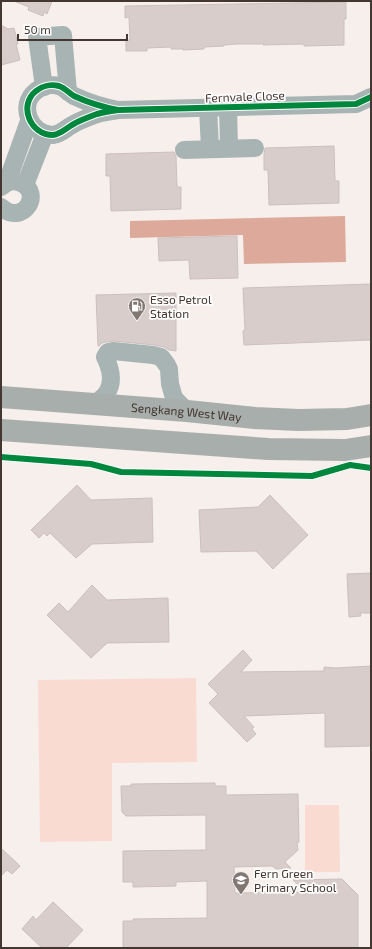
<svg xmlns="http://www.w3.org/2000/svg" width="372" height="949" font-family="'Exo 2',sans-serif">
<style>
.green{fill:#fadbd2}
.water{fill:#dca99b}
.building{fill:#d8cdca;stroke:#cbc0bd}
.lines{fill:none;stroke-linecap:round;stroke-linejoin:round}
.minor{stroke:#a8b4b3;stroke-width:18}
.major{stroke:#a7aeac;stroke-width:22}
.cycleway-casing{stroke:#fdfdfd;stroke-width:8}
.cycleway{stroke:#00873e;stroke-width:6}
.labels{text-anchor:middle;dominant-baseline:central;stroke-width:3.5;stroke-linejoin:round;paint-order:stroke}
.street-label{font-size:12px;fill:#443631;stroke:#fdfdfd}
.poi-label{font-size:12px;fill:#443631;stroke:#fdfdfd;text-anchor:start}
</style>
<rect width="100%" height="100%" fill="#f7efec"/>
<g class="green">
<polygon points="196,678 197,762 112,763 112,841 40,842 38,680"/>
<polygon points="305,805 339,805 340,872 305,872"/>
</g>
<polygon class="water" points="345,216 346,262 244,264 243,235 130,238 130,221"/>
<g class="building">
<polygon points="17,1 52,1 47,14 44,12 43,16 28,10 29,7 16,2"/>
<polygon points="346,2 346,19 344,19 344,45 304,46 304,44 263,45 264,44 237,44 224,45 224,46 204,47 204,49 183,50 183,49 171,49 171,47 147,48 147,51 126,51 126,40 130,40 129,17 125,18 125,6"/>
<polygon points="1,25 8,29 14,28 18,44 16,44 20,60 1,65"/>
<polygon points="334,146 335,181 339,181 339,203 269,205 268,170 264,170 264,154 265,148"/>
<polygon points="174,152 176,156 177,187 181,187 181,209 111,211 110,176 106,176 106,154"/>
<polygon points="237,236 238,278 190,279 189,260 159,261 158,238"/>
<polygon points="371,284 371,340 244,345 243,331 245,330 243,288"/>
<polygon points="176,293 176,351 169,350 164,347 154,345 114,341 106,342 102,343 99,346 98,346 96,295"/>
<polygon points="77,485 91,500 152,498 153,542 92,544 76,558 50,533 47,536 44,533 39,538 31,530"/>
<polygon points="270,495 308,535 273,569 256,551 201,552 199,510 258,507"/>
<polygon points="371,573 371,613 360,613 361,616 349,617 347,574"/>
<polygon points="92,585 107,600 168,598 169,642 107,643 91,658 47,615 59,603 68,612"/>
<polygon points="243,650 252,660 241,672 324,671 324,667 335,668 371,666 371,746 325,747 325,713 244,716 254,727 252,729 256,734 247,742 209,703 218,694 208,684"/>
<polygon points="215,783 215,786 226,786 226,795 298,794 299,842 297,843 298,850 285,862 291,868 276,869 272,866 234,867 235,893 305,892 293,880 342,879 358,895 358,948 123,948 123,921 133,921 133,919 207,918 207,881 176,882 176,886 133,887 133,882 123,882 123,851 206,850 206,815 126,816 122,812 121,786 131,786 131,784"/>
<polygon points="1,848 20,866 12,874 7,870 1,876"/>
<polygon points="53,902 83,930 66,948 42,948 22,929 33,916 36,920"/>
</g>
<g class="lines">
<g class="minor">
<polyline points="44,87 37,37 63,35 68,92"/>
<polyline points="228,107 229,148"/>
<polyline points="208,108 210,149"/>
<path d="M118,110C102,107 89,103 74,96C69,93 65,88 59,86C51,84 42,86 36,91C18,105 30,135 53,135C61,134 65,129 72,125C78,121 89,117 97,114C104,112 111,111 118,110L356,104L371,97"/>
<polyline points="184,150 255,148"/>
<polyline points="7,182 29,121"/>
<polyline points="25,185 45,134"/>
<path d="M1,187C7,182 13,179 21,183C43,192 24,227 1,207"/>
<path d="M94,405C98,401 103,398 106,394C114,383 111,369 105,357L108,352L113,351L153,355L161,357L167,365L169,369L170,384L174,398L187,411"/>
</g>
<g class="major">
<path id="s1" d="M1,397L187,411L255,418L298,420L347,419L371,415"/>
<polyline points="1,430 268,449 345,450 371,446"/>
</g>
<g class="cycleway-casing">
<g id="cycleway">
<path d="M118,110C102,107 89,103 74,96C69,93 65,88 59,86C51,84 42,86 36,91C18,105 30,135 53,135C61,134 65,129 72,125C78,121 89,117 97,114C104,112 111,111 118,110L356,104L371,97"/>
<polyline points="1,457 91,464 121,472 312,476 350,465 371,468"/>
</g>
</g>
<use href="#cycleway" class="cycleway"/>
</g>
<defs>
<g id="fuel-pin" transform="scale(0.9)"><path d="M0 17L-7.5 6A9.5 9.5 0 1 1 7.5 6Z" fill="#837772" stroke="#fdfdfd"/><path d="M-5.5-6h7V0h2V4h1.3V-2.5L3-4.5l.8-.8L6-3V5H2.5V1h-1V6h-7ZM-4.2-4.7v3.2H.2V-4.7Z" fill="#fff"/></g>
<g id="school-pin" transform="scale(0.9)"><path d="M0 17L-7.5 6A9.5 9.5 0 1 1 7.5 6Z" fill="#837772" stroke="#fdfdfd"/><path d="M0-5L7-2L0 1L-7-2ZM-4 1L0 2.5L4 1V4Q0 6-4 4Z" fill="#fff"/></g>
</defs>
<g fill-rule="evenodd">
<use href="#fuel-pin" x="137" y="306"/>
<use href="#school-pin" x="241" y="880"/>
</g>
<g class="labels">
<g class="street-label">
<text transform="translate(245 96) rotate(-2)">Fernvale Close</text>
<text stroke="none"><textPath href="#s1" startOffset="186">Sengkang West Way</textPath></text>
</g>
<g class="poi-label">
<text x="150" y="299">Esso Petrol<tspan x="150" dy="14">Station</tspan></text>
<text x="254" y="873">Fern Green<tspan x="254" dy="14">Primary School</tspan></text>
</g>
</g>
<rect width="372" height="949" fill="none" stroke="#443631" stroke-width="4"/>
<path d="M18 34v6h109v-6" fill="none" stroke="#443631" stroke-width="2"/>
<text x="24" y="34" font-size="12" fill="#443631" stroke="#fdfdfd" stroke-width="3" paint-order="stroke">50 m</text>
</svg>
